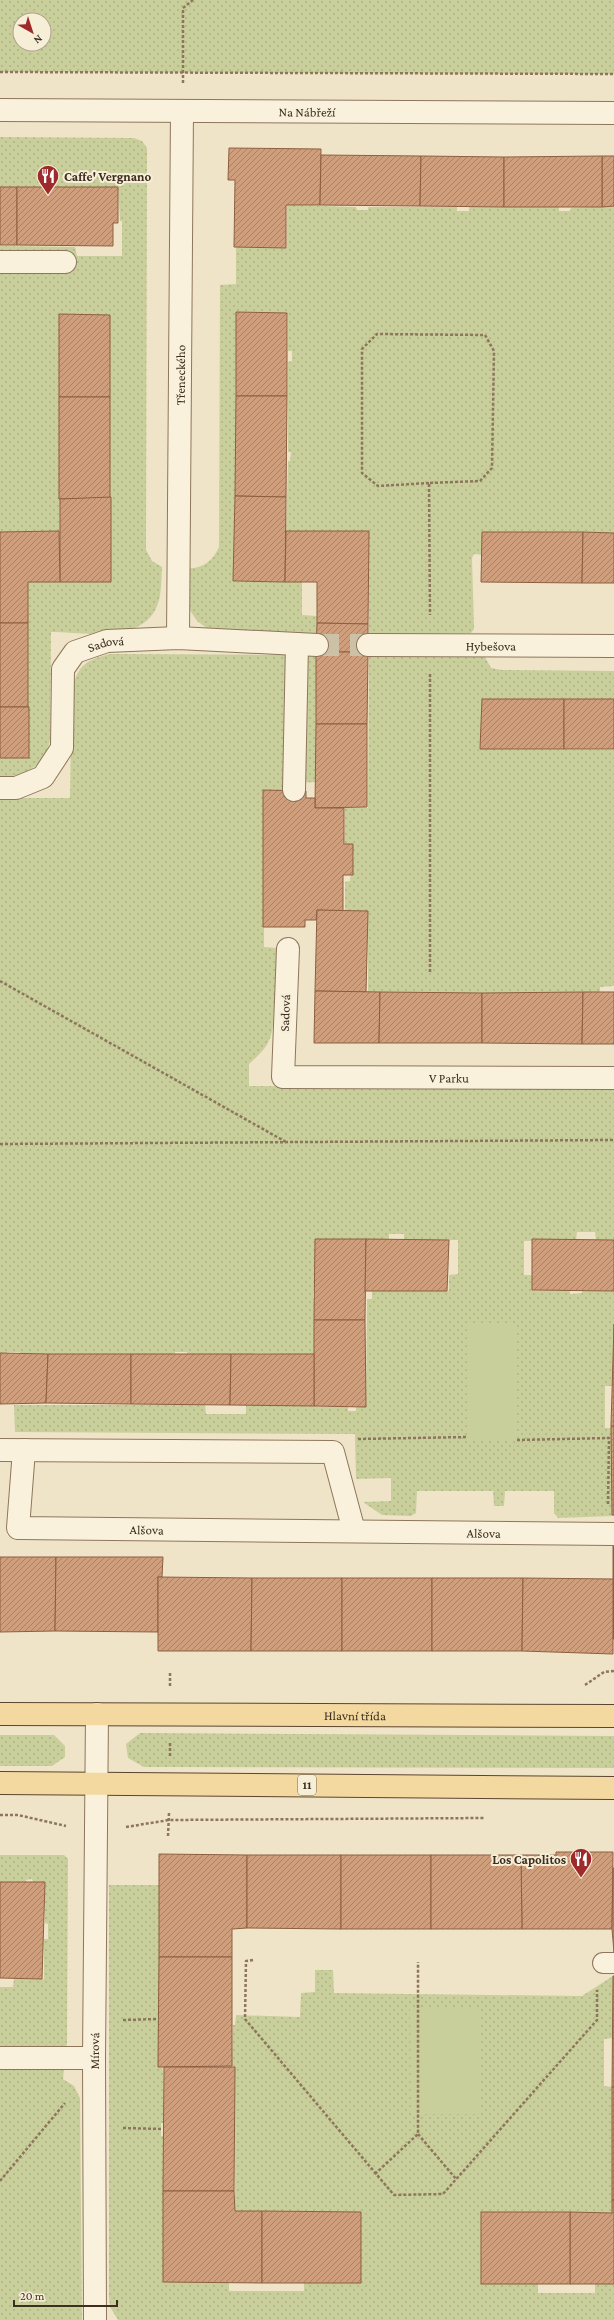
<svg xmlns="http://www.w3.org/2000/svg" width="614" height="2320" font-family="'Crimson Pro',serif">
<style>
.grass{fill:url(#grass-dots);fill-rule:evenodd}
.pitch{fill:#c9cf9b}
.building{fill:url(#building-hatch);stroke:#8d5f41}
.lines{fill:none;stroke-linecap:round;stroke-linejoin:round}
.street-tunnel{stroke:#ccc0a6;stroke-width:22;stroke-dasharray:22 11;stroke-linecap:butt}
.lane-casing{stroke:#8d765c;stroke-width:22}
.street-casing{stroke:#8d765c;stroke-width:24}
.primary-casing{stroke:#5b4430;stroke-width:24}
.path{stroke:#8d765c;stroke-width:2.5;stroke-dasharray:3 2;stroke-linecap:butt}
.lane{stroke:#faf1dc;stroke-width:20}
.street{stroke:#faf1dc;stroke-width:22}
.primary{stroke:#f3d9a0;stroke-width:22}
.labels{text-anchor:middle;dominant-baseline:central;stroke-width:4;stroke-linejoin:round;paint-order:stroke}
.shield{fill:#f7eed8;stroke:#756857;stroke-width:1}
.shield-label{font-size:12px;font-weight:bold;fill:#3d2e20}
.street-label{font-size:13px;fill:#3d2e20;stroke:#f7eed8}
.poi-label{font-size:13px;font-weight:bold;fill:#3d2e20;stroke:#f7eed8;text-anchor:start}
</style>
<defs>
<pattern id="grass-dots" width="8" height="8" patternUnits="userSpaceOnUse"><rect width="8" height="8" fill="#c9cf9b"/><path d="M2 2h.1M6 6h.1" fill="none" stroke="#aeb285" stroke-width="1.8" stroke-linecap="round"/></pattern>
<pattern id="building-hatch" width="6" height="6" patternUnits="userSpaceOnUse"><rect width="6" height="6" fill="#cf9f7d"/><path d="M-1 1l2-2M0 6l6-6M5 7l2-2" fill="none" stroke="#a98266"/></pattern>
</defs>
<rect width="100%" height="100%" fill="#f0e4c8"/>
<g class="grass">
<path d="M0,0H614V74L0,72ZM20,20H44V44H20Z"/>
<path d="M0,137L134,138L142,141L147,148L146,550L152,561L162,567C161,579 162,594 157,606C142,644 83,632 51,632L50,741C43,766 26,777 0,777V246L75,247L77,256H122V221H120L118,187H0Z"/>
<path d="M287,205L356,207L357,210H368V207H457V211H469V207H559V211H570L571,208L614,206V533H483V555L474,554L472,558L474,629L471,633L369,634V532L286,531L288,461H290L291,452H288V362L292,361V351H288V314H238L235,582H302V615L317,616V633H224L208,629L197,621L189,609L185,568C201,570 213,561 219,547L220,285L236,284V247L287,248Z"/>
<path d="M110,654L317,655V782L293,783V792H264V947L277,948L276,1002L274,1004C273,1036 273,1043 249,1064V1086L614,1088V1240H596L595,1232H577L576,1240L524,1241V1275H533V1291H570V1294L582,1293V1291H614V1386H605V1428H614V1516L558,1518L554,1513V1491H505L504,1506H494L493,1491H417L416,1513L411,1516L382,1515L363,1502L391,1501V1478L356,1479L355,1434L15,1432L14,1405H205L206,1414H246V1405H316V1407H348V1411H356V1407H366L367,1299H372V1291H449V1275L458,1274V1240H404V1234H389V1240L314,1286L313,1298L316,1299V1355L255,1353V1355L187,1354V1352H175V1354H20V1352H7V1355H0V798H70L72,687C80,664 86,660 110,654Z"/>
<polygon points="369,655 484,655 491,668 502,670 614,671 614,700 483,699 483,749 614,750 614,986 600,987 600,994 368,993 368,911 345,911 345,882 350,881 354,855 345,845 345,808 368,808"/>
<polygon points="140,1733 614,1736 614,1768 144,1767 128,1758 126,1744"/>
<polygon points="0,1735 54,1735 65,1746 65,1757 52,1766 0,1766"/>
<polygon points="0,1855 64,1855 68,1859 67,2042 63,2079 74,2086 80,2098 82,2320 0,2320 0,1987 13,1987 14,1979 44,1979 44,1939 48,1939 48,1924 45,1923 45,1884 33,1883 32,1879 26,1880 27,1884 0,1883"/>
<polygon points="109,1885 159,1885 164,2123 161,2123 161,2136 164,2136 229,2281 229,2291 304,2291 304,2282 361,2283 361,2212 235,2211 235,2067 232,2066 233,2025 235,2025 236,2015 300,2017 301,1993 315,1992 315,1970 333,1970 334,1993 582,1996 613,1976 613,2038 604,2039 604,2086 612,2087 612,2213 481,2212 481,2284 538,2284 538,2293 595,2293 595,2284 614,2284 614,2320 118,2320 110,2307 109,2297"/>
</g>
<g class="pitch">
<polygon points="517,1323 517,1440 468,1440 468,1324"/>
<polygon points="410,2007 480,2007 481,2114 411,2114"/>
</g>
<g class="building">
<polygon points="229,148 321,149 320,205 286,205 286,248 234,247 235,180 228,180"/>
<polygon points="321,155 421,156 420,206 320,205"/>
<polygon points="421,156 504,157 504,207 420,206"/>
<polygon points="602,156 614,156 614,206 602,207"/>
<polygon points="602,156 602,207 504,207 504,157"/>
<rect x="0" y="187" width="17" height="58"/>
<polygon points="17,187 118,187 118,223 113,223 113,246 17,245"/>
<polygon points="236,312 287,313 287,396 236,396"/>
<polygon points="59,314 110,315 110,397 59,397"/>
<polygon points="236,396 287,396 286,497 235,496"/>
<polygon points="59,397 110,397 110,498 59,499"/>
<polygon points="235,496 286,497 285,582 233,581"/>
<polygon points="111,497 111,582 60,582 60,499"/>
<polygon points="59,531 60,582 28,582 28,623 0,623 0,532"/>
<polygon points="286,531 369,531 368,624 317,623 317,582 285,582"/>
<polygon points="482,532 583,532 582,583 481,582"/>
<polygon points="583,532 614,533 614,583 582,583"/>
<rect x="0" y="623" width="28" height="84"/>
<polygon points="317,623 368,624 368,652 316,652"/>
<polygon points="316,652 368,652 367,724 316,724"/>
<polygon points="482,699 564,699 564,749 480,749"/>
<rect x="564" y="699" width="50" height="50"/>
<rect x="0" y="707" width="29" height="51"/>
<polygon points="316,724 367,724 367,807 315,808"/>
<polygon points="263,790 306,791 306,798 315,798 315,808 344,808 344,844 353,844 353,875 343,875 343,911 317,910 316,920 305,920 305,927 263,927"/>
<polygon points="317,910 368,911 366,992 315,991"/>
<polygon points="315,991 380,992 379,1043 314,1043"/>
<polygon points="380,992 482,993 482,1043 379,1043"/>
<polygon points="583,992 582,1044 482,1043 482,993"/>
<polygon points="583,992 614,992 614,1044 582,1044"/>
<polygon points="315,1239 366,1239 365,1320 314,1320"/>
<polygon points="366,1239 449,1240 447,1291 365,1291"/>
<polygon points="532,1239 614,1240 614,1291 532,1290"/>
<polygon points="314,1320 365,1320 366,1407 314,1406"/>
<polygon points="614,1324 614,1426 611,1426"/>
<polygon points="0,1353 48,1354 46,1403 0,1404"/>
<polygon points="48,1354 131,1354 131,1404 46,1403"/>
<polygon points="131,1354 231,1354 230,1405 131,1404"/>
<polygon points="231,1354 314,1354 314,1406 230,1405"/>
<polygon points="611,1426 614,1426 614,1515 612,1515"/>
<rect x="613" y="1534" width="1" height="105"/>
<polygon points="0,1557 56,1557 55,1631 0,1632"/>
<polygon points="56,1557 163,1557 162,1577 158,1577 158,1632 55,1631"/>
<polygon points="158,1577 252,1578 251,1651 158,1651"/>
<polygon points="252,1578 342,1578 342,1651 251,1651"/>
<rect x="342" y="1578" width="90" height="73"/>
<polygon points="432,1578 523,1578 522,1651 432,1651"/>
<polygon points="523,1578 613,1579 613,1654 522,1651"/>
<polygon points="556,1852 613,1852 612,1929 522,1929 521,1855 556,1855"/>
<polygon points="159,1854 247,1855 247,1928 232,1929 232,1957 159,1957"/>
<polygon points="247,1855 341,1855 341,1929 247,1928"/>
<rect x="341" y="1855" width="90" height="74"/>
<polygon points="431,1855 521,1855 522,1929 431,1929"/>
<polygon points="613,1868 614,1868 614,1952 612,1929"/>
<polygon points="0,1882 45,1882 42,1979 0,1978"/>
<polygon points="159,1957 232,1957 232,2066 158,2067"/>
<polygon points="613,1976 614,1976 614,2087 612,2087"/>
<polygon points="164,2067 235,2067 234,2191 163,2191"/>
<rect x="612" y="2087" width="2" height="113"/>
<polygon points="163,2191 234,2191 235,2211 262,2211 262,2283 163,2282"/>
<polygon points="612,2200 614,2200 614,2284 570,2284 570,2212 612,2213"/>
<polygon points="262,2211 361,2212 361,2283 262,2283"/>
<rect x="481" y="2212" width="89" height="72"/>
</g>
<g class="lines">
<polyline class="street-tunnel" points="317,645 368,645"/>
<g class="lane-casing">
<polyline id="lane" points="603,1963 613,1963"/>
</g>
<g class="street-casing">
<g id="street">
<path id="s1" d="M0,110L614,113"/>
<polyline points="0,262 65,262"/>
<path id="s2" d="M178,638L182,111"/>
<path id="s3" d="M368,645L614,646"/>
<path id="s4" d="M0,788H16L43,777L62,748L63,669L75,652L107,641L178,638L317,645"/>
<polyline points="294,790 297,644"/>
<path id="s5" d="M288,949L283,1077L614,1078"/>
<polyline points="0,1450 333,1452 354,1531"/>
<path id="s6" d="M24,1450L18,1528L613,1534"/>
<polyline points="0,2058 94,2058"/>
<path id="s7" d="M95,2320L94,2058L97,1714"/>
</g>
</g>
<g class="primary-casing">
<g id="primary">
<path id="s8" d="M0,1714L614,1716"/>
<polyline points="0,1783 614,1788"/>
</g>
</g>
<g class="path">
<polyline points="0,72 614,74"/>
<polyline points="183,83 183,8 193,0"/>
<polyline points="429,483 378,486 362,473 362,349 377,334 485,335 494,351 492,468 480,481 429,483 430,615"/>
<polyline points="430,674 430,972"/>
<polyline points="0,981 286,1142"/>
<polyline points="0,1144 614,1140"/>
<polyline points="358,1439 468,1437"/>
<polyline points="517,1440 609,1438 608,1504"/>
<polyline points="585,1685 604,1672 614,1671"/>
<polyline points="170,1686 170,1672"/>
<polyline points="170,1756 170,1743"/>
<polyline points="0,1815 18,1815 66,1826"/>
<polyline points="126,1827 169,1820 484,1818"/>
<polyline points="168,1836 169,1813"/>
<polyline points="253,1960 246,1961 245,2019 394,2195 443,2194 597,2020 597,1990"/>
<polyline points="123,2020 159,2019"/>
<polyline points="123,2128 163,2129"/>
<polyline points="418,2134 456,2179"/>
<polyline points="375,2174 418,2134 418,1962"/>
<polyline points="0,2181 65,2103"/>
</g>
<use href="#lane" class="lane"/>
<use href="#street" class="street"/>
<use href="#primary" class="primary"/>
</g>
<defs>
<g id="restaurant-pin" transform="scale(1.15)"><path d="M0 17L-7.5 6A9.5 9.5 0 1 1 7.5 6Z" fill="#9e2a2b" stroke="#f7eed8"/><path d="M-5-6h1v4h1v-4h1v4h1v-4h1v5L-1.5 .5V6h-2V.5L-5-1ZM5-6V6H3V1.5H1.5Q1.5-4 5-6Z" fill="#fff"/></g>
</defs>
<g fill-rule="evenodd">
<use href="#restaurant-pin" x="48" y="176"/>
<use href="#restaurant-pin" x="581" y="1859"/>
</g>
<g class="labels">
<rect class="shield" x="298" y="1775" width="18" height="20" rx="3"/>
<g class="shield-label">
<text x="307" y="1785">11</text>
</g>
<g class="street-label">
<text stroke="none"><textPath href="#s1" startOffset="307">Na Nábřeží</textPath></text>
<text stroke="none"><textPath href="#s2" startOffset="263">Třeneckého</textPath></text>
<text stroke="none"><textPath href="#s4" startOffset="212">Sadová</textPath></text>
<text stroke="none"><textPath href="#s3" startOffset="123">Hybešova</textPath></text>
<text transform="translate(285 1013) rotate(-88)">Sadová</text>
<text stroke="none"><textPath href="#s5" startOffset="294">V Parku</textPath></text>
<text stroke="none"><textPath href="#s6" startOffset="207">Alšova</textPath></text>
<text stroke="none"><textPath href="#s6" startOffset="544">Alšova</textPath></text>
<text stroke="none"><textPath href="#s8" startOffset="355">Hlavní třída</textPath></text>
<text stroke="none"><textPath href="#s7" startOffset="269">Mírová</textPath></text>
</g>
<g class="poi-label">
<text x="64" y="176">Caffe' Vergnano</text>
<text x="566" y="1859" text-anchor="end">Los Capolitos</text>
</g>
</g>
<g transform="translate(32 32) rotate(141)"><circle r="19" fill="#f7eed8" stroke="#ada18e"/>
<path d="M0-3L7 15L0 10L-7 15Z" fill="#9e2a2b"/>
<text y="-6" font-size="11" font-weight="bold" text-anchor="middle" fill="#3d2e20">N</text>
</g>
<path d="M14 2300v6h103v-6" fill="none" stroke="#3d2e20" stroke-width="2"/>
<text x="20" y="2300" font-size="12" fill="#3d2e20" stroke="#f7eed8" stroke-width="3" paint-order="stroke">20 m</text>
</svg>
